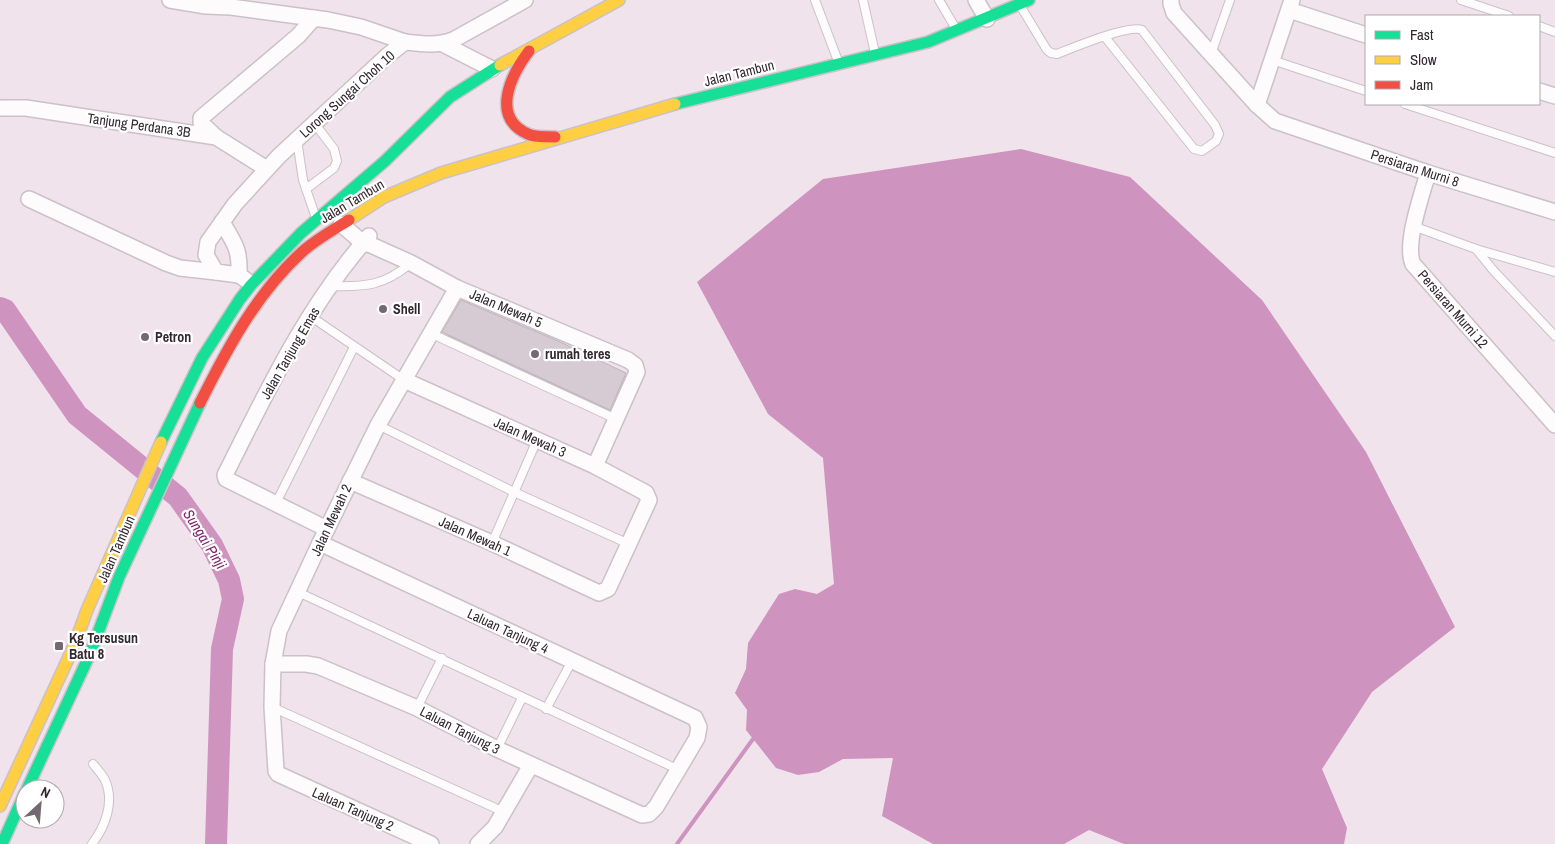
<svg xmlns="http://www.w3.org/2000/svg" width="1555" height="844" font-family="'Archivo Narrow',sans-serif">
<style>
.water{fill:#ce93be}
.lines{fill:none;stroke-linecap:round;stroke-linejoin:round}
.stream{stroke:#ce93be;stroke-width:4}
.river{stroke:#ce93be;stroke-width:22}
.building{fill:#d6cbd2;stroke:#bdb3ba;filter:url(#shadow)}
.lane-casing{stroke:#cbc1c7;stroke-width:10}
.street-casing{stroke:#cbc1c7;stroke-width:18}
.fast-casing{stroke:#cbc1c7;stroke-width:14}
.slow-casing{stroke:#cbc1c7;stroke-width:14}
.jam-casing{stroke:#cbc1c7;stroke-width:14}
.lane{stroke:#fdfbfc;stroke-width:8}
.street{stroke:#fdfbfc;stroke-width:15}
.fast{stroke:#16e098;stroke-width:11}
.slow{stroke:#ffcf43;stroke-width:11}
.jam{stroke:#f24e42;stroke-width:11}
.poi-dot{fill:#746971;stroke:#fff;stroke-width:2}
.labels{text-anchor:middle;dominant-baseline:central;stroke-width:4.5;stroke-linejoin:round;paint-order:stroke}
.street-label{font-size:14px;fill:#32282f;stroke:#fff}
.poi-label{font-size:14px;font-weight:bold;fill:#32282f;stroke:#fff;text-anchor:start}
.water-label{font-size:15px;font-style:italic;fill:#80236c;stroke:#fff}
</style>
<defs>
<filter id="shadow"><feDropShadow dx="3" dy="5.5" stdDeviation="2.5" flood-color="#0004"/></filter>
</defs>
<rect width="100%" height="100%" fill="#f0e3ec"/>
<polygon class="water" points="1021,149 1130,177 1262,300 1366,452 1455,627 1372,692 1322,769 1347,828 1344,844 1124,844 1089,830 1064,844 933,844 882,816 893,758 843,759 819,772 798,775 776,768 746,730 747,710 735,693 746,669 748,643 779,594 795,589 817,594 834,584 823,458 768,414 697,282 823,179"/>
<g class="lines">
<polyline class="stream" points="677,844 753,739"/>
<polyline class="river" points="0,308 5,310 77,415 178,497 212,545 229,580 233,599 222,649 216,844"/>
</g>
<polygon class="building" points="461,300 558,341 626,373 610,410 442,332"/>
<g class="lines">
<g class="lane-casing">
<g id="lane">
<polyline points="815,0 838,61"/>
<polyline points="863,0 875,53"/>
<polyline points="939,0 956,29"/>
<polyline points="1461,0 1509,16"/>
<path d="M1021,7L1047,50L1051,53L1057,54C1072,48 1130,24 1142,30L1215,125L1219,134L1216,141L1202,151L1194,149L1105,37"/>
<polyline points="1539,26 1555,32"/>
<polyline points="1211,54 1230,0"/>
<polyline points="1272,60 1366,91"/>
<polyline points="1405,104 1555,153"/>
<polyline points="297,140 303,180 316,218"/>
<polyline points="306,189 334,168 337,161 334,149 315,124"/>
<polyline points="1413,226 1476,249 1555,272"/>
<polyline points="1476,249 1493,270 1555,336"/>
<path d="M331,286C365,287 384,286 411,263"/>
<polyline points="310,316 404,380"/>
<polyline points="430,333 616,419"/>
<polyline points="378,425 514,492 629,544"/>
<polyline points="276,503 354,347"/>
<polyline points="492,543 537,440"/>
<path d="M298,592C425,650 550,711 677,769"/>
<polyline points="272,707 504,812"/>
<polyline points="417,708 442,658"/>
<polyline points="546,709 572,661"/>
<polyline points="497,749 522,698"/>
<path d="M92,844C105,827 115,802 105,780C102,774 97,769 93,764"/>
</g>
</g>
<g class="street-casing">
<g id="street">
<polyline points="170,0 206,6 231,7 328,20 361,27 405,42"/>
<polyline points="976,0 987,19"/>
<polyline points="1171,0 1171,4 1174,13 1257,105 1275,121 1428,173 1555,212"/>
<polyline points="1289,10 1366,35"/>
<polyline points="443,44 492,69"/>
<polyline points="1539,91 1555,96"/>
<polyline points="1257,105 1292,0"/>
<polyline points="2,108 26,108 216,137 267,169"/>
<polyline points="216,137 201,123 201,118 298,36 314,18"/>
<path d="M1428,173C1422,194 1404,245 1413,264L1555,425"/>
<polyline points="29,199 166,263 180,268 216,272"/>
<path d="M222,222C235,244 240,249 239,275L246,280"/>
<polyline points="341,224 363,243 371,245 411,263 457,288 628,360 635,365 637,372 595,466"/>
<path d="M239,275L216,272L206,255L208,242L235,204L279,156L387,56L405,42C422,44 437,46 453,40L525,0"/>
<polyline points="350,481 492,543 599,593 608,589 649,500 646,493 595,466 404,380"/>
<path d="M327,529L226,479L225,475C266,393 307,306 369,236"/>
<polyline points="273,664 306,664 318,666 417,708 497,749 642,815 649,814 656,807 697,738 699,727 695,718 320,543"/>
<polyline points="431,844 278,774 276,771 272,707 273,664 279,631 320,543 378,425 457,288"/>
<polyline points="478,844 495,827 531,765"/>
</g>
</g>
<g class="fast-casing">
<g id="fast">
<polyline points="675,104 928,42 1029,0"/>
<polyline points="161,442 202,358 240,299 251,285 301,233 385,161 450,97 500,65"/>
<polyline points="27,789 90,654 119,577 200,403"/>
<polyline points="2,844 25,793"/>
</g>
</g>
<g class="slow-casing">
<g id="slow">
<polyline points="500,65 619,0"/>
<polyline points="349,220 384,197 441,173 675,104"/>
<polyline points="0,806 74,646 87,610 161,442"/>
</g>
</g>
<g class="jam-casing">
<g id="jam">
<path d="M529,51C511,75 490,117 528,134C536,138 546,136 555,137"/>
<path d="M200,403C227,349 256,294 302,252C315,240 333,230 349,220"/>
</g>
</g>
<use href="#lane" class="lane"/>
<use href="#street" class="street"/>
<use href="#fast" class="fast"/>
<use href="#slow" class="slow"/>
<use href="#jam" class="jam"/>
</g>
<g class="poi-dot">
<circle cx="383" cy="309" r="5"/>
<circle cx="145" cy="337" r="5"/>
<circle cx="535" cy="354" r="5"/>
<rect x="54" y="641" width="10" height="10" rx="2.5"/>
</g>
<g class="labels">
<g class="street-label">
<text transform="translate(739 73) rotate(-14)">Jalan Tambun</text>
<text transform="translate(347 94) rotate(-42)">Lorong Sungai Choh 10</text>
<text transform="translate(139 125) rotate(8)">Tanjung Perdana 3B</text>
<text transform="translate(1415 168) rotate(18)">Persiaran Murni 8</text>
<text transform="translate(352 201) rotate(-31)">Jalan Tambun</text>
<text transform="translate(506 308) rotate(23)">Jalan Mewah 5</text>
<text transform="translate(1453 309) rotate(49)">Persiaran Murni 12</text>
<text transform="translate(290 353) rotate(-60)">Jalan Tanjung Emas</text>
<text transform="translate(530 437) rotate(24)">Jalan Mewah 3</text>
<text transform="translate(331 520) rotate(-65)">Jalan Mewah 2</text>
<text transform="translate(475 536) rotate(24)">Jalan Mewah 1</text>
<text transform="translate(116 549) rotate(-66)">Jalan Tambun</text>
<text transform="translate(508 631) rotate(25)">Laluan Tanjung 4</text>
<text transform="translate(460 730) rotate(27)">Laluan Tanjung 3</text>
<text transform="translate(353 809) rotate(24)">Laluan Tanjung 2</text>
</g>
<g class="poi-label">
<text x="393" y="309">Shell</text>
<text x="155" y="337">Petron</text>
<text x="545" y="354">rumah teres</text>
<text x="69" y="638">Kg Tersusun<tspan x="69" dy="16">Batu 8</tspan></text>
</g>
<g class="water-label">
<text transform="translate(205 539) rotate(58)">Sungai Pinji</text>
</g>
</g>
<rect x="1365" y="15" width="175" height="90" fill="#ffffff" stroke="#ada9ac"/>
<rect x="1375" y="31" width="25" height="8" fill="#16e098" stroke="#ada9ac"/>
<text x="1410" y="40" font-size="15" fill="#32282f">Fast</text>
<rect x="1375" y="56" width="25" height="8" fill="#ffcf43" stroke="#ada9ac"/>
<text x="1410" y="65" font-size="15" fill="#32282f">Slow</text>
<rect x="1375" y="81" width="25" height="8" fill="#f24e42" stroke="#ada9ac"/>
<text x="1410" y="90" font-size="15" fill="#32282f">Jam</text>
<g transform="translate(40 804) rotate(26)"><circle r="24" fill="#ffffff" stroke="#ada9ac"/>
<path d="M0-4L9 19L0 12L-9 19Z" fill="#746971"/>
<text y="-8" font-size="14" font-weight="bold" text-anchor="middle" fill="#32282f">N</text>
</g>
</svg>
